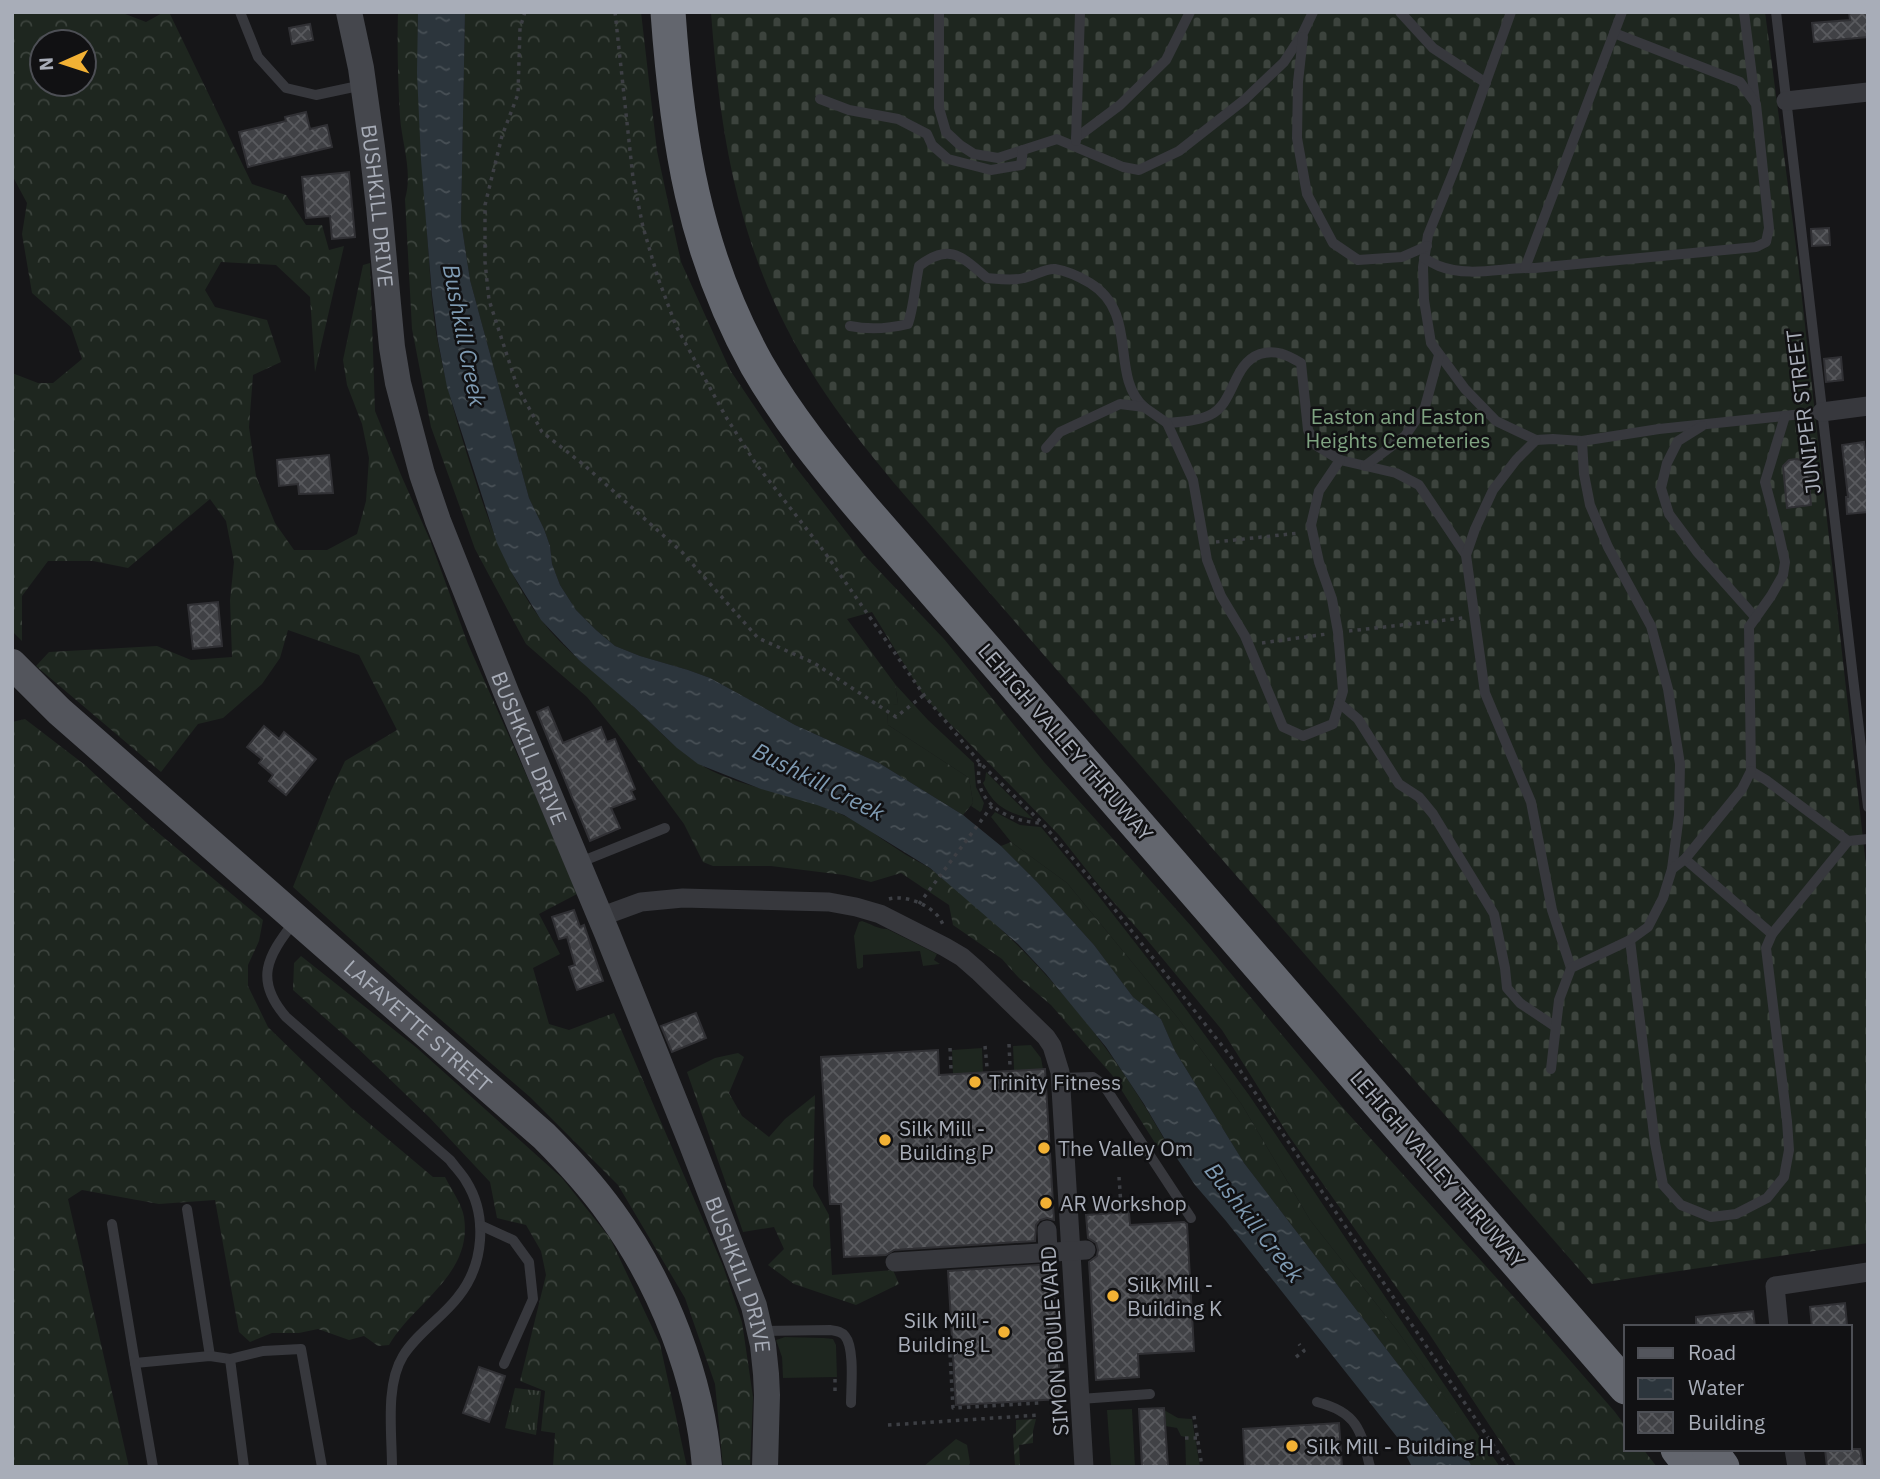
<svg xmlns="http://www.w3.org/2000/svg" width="1880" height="1479" font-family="'IBM Plex Sans',sans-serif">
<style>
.grass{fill:#1e261f}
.forest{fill:url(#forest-crowns);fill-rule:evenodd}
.cemetery{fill:url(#cemetery-stones)}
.park{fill:url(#park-tufts)}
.garden{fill:url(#garden-furrows)}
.water{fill:url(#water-ripples)}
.building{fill:url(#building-cross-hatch);stroke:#303034;stroke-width:2}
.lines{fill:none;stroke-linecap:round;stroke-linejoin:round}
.path{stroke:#3d3f44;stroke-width:3.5;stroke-dasharray:3.5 5;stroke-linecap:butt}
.lane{stroke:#37383d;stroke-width:10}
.street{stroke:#37383d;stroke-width:19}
.secondary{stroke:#45474d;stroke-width:26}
.primary{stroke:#53555c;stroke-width:30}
.highway{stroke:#63666e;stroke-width:35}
.poi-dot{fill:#f2b134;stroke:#111113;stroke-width:2.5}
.labels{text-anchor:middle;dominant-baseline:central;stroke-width:5;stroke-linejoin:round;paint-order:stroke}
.street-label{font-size:21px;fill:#a8adb8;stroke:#111113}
.park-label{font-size:21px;fill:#7fa381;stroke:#111113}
.poi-label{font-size:21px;fill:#a8adb8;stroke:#111113;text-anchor:start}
.water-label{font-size:23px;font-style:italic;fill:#7f9bb3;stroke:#111113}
</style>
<defs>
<pattern id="forest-crowns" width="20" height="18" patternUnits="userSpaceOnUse" patternTransform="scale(1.75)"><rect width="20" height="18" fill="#1e261f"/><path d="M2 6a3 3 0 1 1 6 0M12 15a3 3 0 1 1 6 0" fill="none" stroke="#3c433d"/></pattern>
<pattern id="cemetery-stones" width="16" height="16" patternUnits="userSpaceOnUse" patternTransform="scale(1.75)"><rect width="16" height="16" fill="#1e261f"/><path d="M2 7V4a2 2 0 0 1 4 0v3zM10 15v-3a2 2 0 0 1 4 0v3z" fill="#3c433d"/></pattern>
<pattern id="park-tufts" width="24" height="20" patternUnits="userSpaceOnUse" patternTransform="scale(1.75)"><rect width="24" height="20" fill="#1e261f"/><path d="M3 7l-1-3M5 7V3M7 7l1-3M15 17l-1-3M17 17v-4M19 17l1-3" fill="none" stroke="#3c433d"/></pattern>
<pattern id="garden-furrows" width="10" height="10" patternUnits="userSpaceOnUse" patternTransform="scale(1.75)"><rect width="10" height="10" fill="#1e261f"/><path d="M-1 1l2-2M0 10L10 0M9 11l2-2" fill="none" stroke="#3c433d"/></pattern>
<pattern id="water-ripples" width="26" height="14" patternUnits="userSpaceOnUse" patternTransform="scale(1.75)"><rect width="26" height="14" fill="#2c353c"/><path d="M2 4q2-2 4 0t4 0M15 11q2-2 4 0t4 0" fill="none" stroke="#485056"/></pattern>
<pattern id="building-cross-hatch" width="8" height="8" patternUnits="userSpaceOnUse" patternTransform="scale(1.75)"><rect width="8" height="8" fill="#404145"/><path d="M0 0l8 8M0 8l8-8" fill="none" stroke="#595a5e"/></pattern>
</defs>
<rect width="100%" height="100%" fill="#161618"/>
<g class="grass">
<polygon points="895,684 928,720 974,763 976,787 984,803 982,810 980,812 971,806 973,803 969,778 888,725 887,705 898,704"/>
<path d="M986,772L1033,819C1008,813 994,807 983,783L985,780Z"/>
<polygon points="995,812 1020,825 1041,827 1098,895 1169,986 1249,1095 1500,1467 1491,1467 1488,1459 1396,1329 1310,1220 1242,1105 1177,1017 1067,883 1011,842 991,817"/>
<path d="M862,921C871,924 878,929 887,929L937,954L934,960L940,964L923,966L920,951L863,955V967L859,969L857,968L854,936L859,922Z"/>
<polygon points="1031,1045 1041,1058 1043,1069 1014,1071 1013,1046"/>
<polygon points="982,1048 983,1073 953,1075 952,1050"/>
<polygon points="785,1337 824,1338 833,1339 836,1345 837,1377 783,1378 782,1357 776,1340"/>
<polygon points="1132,1409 1135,1467 1111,1467 1107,1410"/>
<polygon points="1164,1410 1178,1418 1192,1419 1200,1467 1186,1467 1185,1437 1181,1436 1177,1428 1165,1426"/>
</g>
<g class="forest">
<path d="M12,12H120L146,22L164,12H169L252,184L286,195L306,225H322L329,250L344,246L315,372L310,297L276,265L221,262L205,290L215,307L267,320L281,362L253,375L249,427L256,476L275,523L294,550H327L357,534L366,501L369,458L362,424L347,385L343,360L363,265L370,263L375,411L401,475L430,540L468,644L537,799L577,894L539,914L560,954L533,968L549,1024L569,1030L614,1013L723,1266L742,1322L753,1397L750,1467H723L715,1384L685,1298L618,1185L530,1097L410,993L293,887L330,793L345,761L397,730L359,655L288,630L280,658L262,684L223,718L198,724L161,772L36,666L49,652L157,646L191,660L232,657L230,600L234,562L226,521L210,499L128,568L93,561H48L22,596V641L12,631V373L38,383H53L82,359L71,327L32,293L22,234L27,203L12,175ZM42,42H84V84H42Z"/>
<path d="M398,12H418C417,86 422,159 427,233C430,269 431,307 438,343C446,386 459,429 472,470C489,524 506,571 539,617C565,653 603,677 635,708C655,726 673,747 696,762C741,791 800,792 847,817C865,826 880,838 897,849C907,856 918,861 928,867C942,877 955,889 968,900C1049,968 1115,1051 1167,1144L1157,1146L1112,1075L1051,1005L1019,978L1002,959L953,925L949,905L901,873L871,882L844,875L771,866H713L703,862L684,824L617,733L587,697L526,644L475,549L431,427L412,329L405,199C413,172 402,144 400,117C398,82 397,47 398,12Z"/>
<polygon points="465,12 641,12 657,151 681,262 730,370 794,465 865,556 944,639 1044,762 1192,927 1344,1109 1539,1325 1615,1412 1626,1427 1626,1449 1643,1449 1657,1467 1517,1467 1428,1332 1289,1136 1222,1030 1143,935 1101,888 1059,835 925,698 872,612 847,619 895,684 898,704 887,706 888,725 969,778 973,803 963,815 879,763 795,725 710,678 688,670 640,656 615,646 596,630 576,610 560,585 552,564 550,546 544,529 529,498 470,280 461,221"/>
<path d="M25,719L85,765L150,826L263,920L259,941L248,965V986L268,1027L351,1108L433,1177H445C451,1189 462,1204 464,1217C473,1275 414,1302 389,1345L378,1346L364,1336L349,1340L318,1329L299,1333H272L250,1342L239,1332L215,1200L159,1204L82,1190L68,1199L129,1467H12V722Z"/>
<polygon points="1011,842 1067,883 1177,1017 1242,1105 1310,1220 1396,1329 1489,1459 1491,1467 1472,1467 1462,1448 1244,1163 1175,1051 1161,1019 1133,997 1094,945 1038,883 1001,846"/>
<polygon points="301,956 417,1048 562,1178 610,1238 660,1344 687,1467 553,1467 555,1433 541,1431 545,1391 520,1381 546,1275 541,1251 526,1225 497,1218 490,1182 429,1117 343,1034 293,990 294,963"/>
<polygon points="738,1053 744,1057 729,1093 742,1116 769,1137 785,1119 815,1095 813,1186 829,1215 832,1275 893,1270 899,1284 856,1305 794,1284 768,1265 784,1249 774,1227 743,1232 687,1072 715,1058"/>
<polygon points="956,1439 967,1445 970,1463 968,1467 923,1467"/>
</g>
<path class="cemetery" d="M711,12H1765L1797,254L1868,883V1243L1592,1284L894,483C867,450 840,417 817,381C742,263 721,150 711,12Z"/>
<polygon class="park" points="515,1388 541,1391 536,1435 505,1428"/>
<polygon class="garden" points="1036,1419 1033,1431 1033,1443 1019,1445 1020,1467 1015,1467 1013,1434 1016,1433 1016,1420"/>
<polygon class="water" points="418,12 465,12 461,221 470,280 529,498 544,529 550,546 552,564 560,585 576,610 596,630 615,646 640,656 688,670 710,678 795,725 879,763 963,815 1001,846 1038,883 1094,945 1133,997 1161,1019 1175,1051 1244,1163 1462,1448 1472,1467 1412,1467 1397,1437 1226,1221 1195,1185 1170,1148 1144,1104 1106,1047 1046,974 1018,944 930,868 844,815 817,805 761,789 698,764 677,748 634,707 579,660 541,620 510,570 497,543 447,387 438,341 432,295 421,160 417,73"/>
<g class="building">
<polygon points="1849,12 1868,12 1868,37 1814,42 1812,23 1850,20"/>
<polygon points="310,24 313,40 292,44 289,28"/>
<polygon points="306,112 310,129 327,125 332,147 248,167 239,132 286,121 285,117"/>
<polygon points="349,172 355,237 332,239 330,216 306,218 302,177"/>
<polygon points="1829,228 1830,245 1812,246 1811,229"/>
<polygon points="1841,357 1843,380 1826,382 1824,359"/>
<polygon points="1864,442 1868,475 1868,512 1847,514 1846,497 1848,497 1842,445"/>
<polygon points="329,455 333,493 299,494 298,484 279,486 277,460"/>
<polygon points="1797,459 1806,462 1810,467 1812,481 1809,482 1811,505 1787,508 1783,466 1789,460"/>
<polygon points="218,602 222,646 193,649 188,605"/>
<polygon points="548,707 563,743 601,727 607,742 615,739 635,789 631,791 635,799 611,808 620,828 590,841 537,712"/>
<polygon points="264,726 279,739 284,732 316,759 286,795 269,781 273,775 259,763 262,759 247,747"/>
<polygon points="574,910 580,927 584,925 603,981 577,990 569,967 575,965 567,937 559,939 552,917"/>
<polygon points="696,1013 706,1038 672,1052 661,1026"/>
<polygon points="938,1050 939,1075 1045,1069 1054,1220 1047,1218 1040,1220 1036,1225 1035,1241 894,1250 886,1255 844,1257 841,1204 830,1204 821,1057"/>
<polygon points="1129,1212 1130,1225 1184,1222 1187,1224 1194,1351 1138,1354 1139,1377 1096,1380 1089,1262 1097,1256 1098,1250 1096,1243 1088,1238 1086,1215"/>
<polygon points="1053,1264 1061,1399 956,1405 948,1271"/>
<polygon points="1845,1303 1847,1325 1812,1327 1810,1307"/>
<polygon points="1753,1311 1755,1327 1696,1327 1696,1317"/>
<polygon points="479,1367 505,1376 489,1422 463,1413"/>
<polygon points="1164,1408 1168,1467 1142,1467 1139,1409"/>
<polygon points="1339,1423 1342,1467 1245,1467 1243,1429"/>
<polygon points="1825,1449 1860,1449 1863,1467 1827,1467"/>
</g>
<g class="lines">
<g class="path">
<polyline points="525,12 520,28 518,94 502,136 485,205 485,262 489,300 517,386 542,432 584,465 682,552 758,638 814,663 896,717 924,695"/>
<polyline points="615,12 633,178 643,227 658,278 676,326 726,417 756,464 823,550 924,695 980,763 1042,823 1093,882 1231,1057 1508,1467"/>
<polyline points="1216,542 1299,533"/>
<polyline points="1349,631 1463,618"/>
<polyline points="1262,643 1327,634"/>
<path d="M980,763C971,802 1006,821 1040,823"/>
<path d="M889,899C907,894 937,907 943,925"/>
<polyline points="919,904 992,806"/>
<polyline points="1009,1044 1010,1066"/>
<polyline points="985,1046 987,1067"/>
<polyline points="950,1048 951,1069"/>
<polyline points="1119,1177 1121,1206"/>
<polyline points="950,1354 953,1408 1040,1403"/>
<polyline points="1296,1357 1304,1351 1299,1344"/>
<polyline points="835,1379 835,1395"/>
<polyline points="1194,1416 1202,1467"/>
<polyline points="888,1425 1040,1415"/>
<polyline points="1185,1438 1197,1438"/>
</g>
<g class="lane">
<polyline points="240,12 258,57 286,88 316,95 363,85"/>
<polyline points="939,12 939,108 946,132 960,145 974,154 998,158 1057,139 1123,167 1139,170 1179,151 1244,100 1284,62 1303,33 1313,12"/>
<polyline points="1400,12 1433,48 1486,83"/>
<polyline points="1511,12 1455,168 1428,235 1423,267 1424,300 1431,343 1465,389 1496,421 1536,440 1553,439 1582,441 1659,429 1822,412"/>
<polyline points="1744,12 1755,100"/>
<polyline points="1776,12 1868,807"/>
<polyline points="1303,37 1298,82 1297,138 1307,194 1333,243 1358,260 1402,257 1427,246"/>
<polyline points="820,99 849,110 898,119 927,134 932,145 948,159 991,170 1021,165 1023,150"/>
<polyline points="1076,138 1120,105 1166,60 1190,12"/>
<polyline points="1076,141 1080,12"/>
<path d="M1424,258C1429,261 1434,264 1439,266C1469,278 1504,267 1535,268L1756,247L1766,242L1769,228L1756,104L1740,82L1614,33"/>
<polyline points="1525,268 1622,12"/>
<path d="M850,326C870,330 887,329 908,324C914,306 915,285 919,266C950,242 962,257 987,278C999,279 1013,281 1024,278C1034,276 1046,268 1055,269C1067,271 1080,277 1090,283C1140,314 1109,375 1144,407"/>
<path d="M1167,423C1181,422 1197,421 1210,415C1235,403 1232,364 1260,354C1276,349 1287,355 1301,363L1308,430L1317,446L1340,460L1396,473L1419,485L1466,555"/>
<polyline points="1702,426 1678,441 1667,463 1661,488 1669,514 1698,553 1756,618"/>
<polyline points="1536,440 1516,460 1493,490 1475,529 1466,555 1485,693 1531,802 1552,910 1571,968"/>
<polyline points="1582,441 1584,474 1590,505 1608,547 1651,626 1668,689 1680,764 1679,815 1672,869"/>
<polyline points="1046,448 1060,432 1120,404 1144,407 1167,423 1193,480 1207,560 1221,596 1245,636 1283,727 1303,736 1333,724 1343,691 1338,632 1332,599 1319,562 1311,525 1319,491 1340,460"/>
<polyline points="1365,466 1405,436 1425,407 1439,355"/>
<polyline points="1339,703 1358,719 1399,784 1419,797 1433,814 1494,914 1505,968 1507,988 1520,1003 1556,1027"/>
<polyline points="1848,841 1868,839"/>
<polyline points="1685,859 1772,934"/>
<polyline points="578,863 665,828"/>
<path d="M294,922C267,957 254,980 286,1017L450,1160C455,1167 462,1174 466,1181C488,1216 484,1265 458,1297C442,1318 417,1333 403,1356C385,1385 392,1434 392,1467"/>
<polyline points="1630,940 1655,1143 1663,1185 1681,1205 1711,1217 1736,1214 1767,1198 1784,1177 1789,1150 1787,1121 1766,948 1772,934 1848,841 1766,780 1751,771 1749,627 1771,596 1783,575 1785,562 1779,535 1765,482 1785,416"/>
<polyline points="1551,1069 1559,1000 1571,968 1630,940 1648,927 1663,898 1672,869 1685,859 1742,789 1751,771"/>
<polyline points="1060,1078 1093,1077 1103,1084 1191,1218"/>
<polyline points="187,1209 210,1356"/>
<polyline points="112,1224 135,1363 210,1356 230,1359"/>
<polyline points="480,1225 513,1240 529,1262 533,1299 504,1364"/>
<path d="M762,1331L830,1330C836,1331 841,1331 845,1336C855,1348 851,1388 851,1403"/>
<polyline points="135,1363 153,1467"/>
<polyline points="1080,1399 1150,1394"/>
<path d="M1317,1402C1357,1412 1361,1430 1370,1467"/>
<polyline points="244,1467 230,1359 263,1351 301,1349 322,1467"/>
</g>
<g class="street">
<polyline points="1786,101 1868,92"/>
<polyline points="1822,412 1868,406"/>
<polyline points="600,917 641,902 683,898 829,902 856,907 880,914 945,947 962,957 978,971 1046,1037 1052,1046 1060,1072 1084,1467"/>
<polyline points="1047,1230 1048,1252"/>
<polyline points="895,1262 1086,1250"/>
<polyline points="1779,1327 1775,1286 1868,1272"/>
<polyline points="1794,1449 1797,1467"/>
</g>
<path class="secondary" id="s1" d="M349,12L361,68L372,147L379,207L392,347L398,383L422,474L438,521L506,692L607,933L691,1142L754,1306L763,1345L766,1374L767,1395L765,1467"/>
<path class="primary" id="s2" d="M12,664L59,711L544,1136C568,1160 591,1185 611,1213C663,1284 700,1379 707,1467"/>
<g class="highway">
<path d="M668,12C677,139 694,252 757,365C787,417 825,464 864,510L1626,1387"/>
<polyline points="1678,1449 1692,1467"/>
<polyline points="1709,1449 1722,1467"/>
</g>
</g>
<g class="poi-dot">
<circle cx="975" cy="1082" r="7"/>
<circle cx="885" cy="1140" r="7"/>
<circle cx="1044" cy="1148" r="7"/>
<circle cx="1046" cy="1203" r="7"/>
<circle cx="1113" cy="1296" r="7"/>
<circle cx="1004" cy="1332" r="7"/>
<circle cx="1292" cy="1446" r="7"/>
</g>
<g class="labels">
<g class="street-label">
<text stroke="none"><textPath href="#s1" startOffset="196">BUSHKILL DRIVE</textPath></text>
<text transform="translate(1803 412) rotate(-97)">JUNIPER STREET</text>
<text transform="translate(1066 742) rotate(49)">LEHIGH VALLEY THRUWAY</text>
<text stroke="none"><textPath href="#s1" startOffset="763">BUSHKILL DRIVE</textPath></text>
<text stroke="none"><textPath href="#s2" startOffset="544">LAFAYETTE STREET</textPath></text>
<text transform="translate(1438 1169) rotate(49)">LEHIGH VALLEY THRUWAY</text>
<text stroke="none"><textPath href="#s1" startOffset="1330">BUSHKILL DRIVE</textPath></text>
<text transform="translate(1054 1341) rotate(-94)">SIMON BOULEVARD</text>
</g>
<g class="park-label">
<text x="1398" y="416">Easton and Easton<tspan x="1398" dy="24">Heights Cemeteries</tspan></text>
</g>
<g class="poi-label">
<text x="989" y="1082">Trinity Fitness</text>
<text x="899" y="1128">Silk Mill -<tspan x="899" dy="24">Building P</tspan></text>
<text x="1058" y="1148">The Valley Om</text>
<text x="1060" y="1203">AR Workshop</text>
<text x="1127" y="1284">Silk Mill -<tspan x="1127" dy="24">Building K</tspan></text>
<text x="990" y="1320" text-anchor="end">Silk Mill -<tspan x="990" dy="24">Building L</tspan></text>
<text x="1306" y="1446">Silk Mill - Building H</text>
</g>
<g class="water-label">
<text transform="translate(465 335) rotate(79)">Bushkill Creek</text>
<text transform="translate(819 781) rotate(27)">Bushkill Creek</text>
<text transform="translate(1255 1222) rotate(52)">Bushkill Creek</text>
</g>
</g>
<rect width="1880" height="1479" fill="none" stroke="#a8adb8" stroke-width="28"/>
<rect x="1624" y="1325" width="228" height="126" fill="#111113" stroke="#4d4f55" stroke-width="2"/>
<rect x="1638" y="1348" width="35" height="10" fill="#53555c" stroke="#4d4f55" stroke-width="2"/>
<text x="1688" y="1360" font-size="21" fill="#a8adb8">Road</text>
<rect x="1638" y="1378" width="35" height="21" fill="url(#water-ripples)" stroke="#4d4f55" stroke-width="2"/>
<text x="1688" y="1395" font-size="21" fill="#a8adb8">Water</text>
<rect x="1638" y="1412" width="35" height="21" fill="url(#building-cross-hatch)" stroke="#4d4f55" stroke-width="2"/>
<text x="1688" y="1430" font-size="21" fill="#a8adb8">Building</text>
<g transform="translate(63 63) rotate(267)"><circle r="33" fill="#111113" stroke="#4d4f55" stroke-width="2"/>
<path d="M0-5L12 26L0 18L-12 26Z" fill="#f2b134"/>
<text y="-10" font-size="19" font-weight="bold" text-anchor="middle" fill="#a8adb8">N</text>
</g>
</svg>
